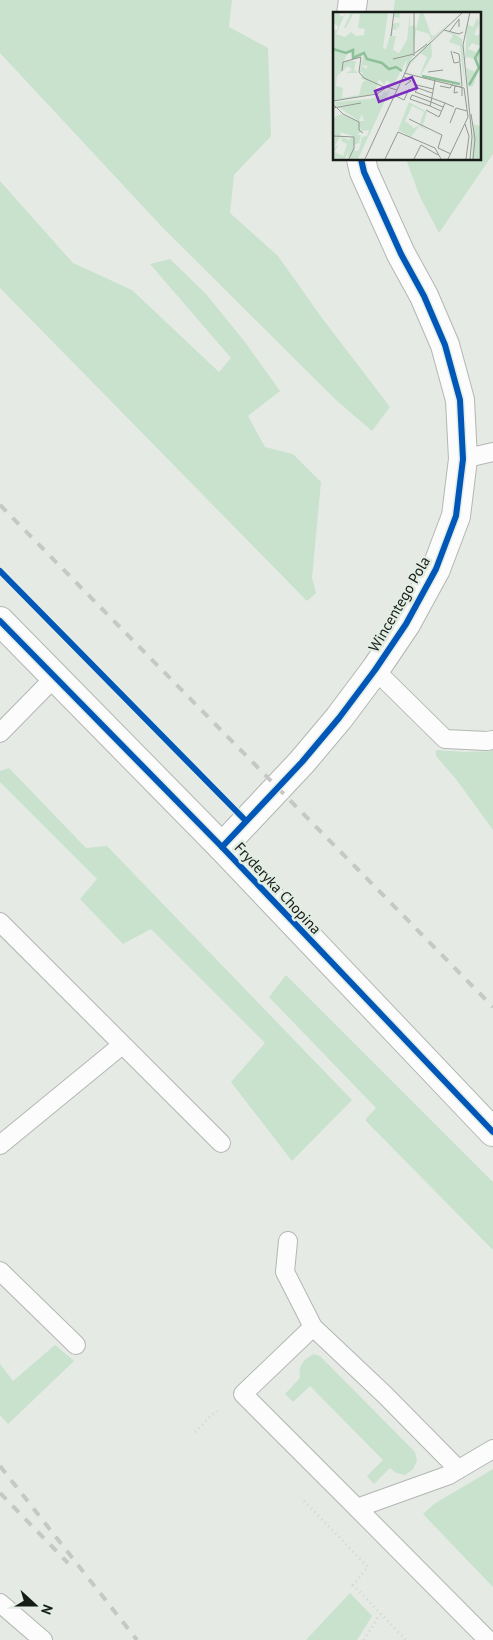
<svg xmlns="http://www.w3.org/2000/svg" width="493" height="1640" font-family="'PT Sans',sans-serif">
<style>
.green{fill:#c9e2cd}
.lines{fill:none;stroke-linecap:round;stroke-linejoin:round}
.service-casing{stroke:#b3b7b4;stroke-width:20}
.tertiary-casing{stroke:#b3b7b4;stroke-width:30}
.path{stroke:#d4d6d4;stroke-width:3;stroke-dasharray:1 4;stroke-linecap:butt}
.service{stroke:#fbfcfb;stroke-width:18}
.tertiary{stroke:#fbfcfb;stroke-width:28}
.rail{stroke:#c6c8c6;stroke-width:4;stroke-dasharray:9 9;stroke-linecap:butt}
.cycleway-casing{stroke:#e2ede4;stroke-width:9}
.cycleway{stroke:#0057b8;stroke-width:6}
.labels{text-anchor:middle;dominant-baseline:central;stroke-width:5;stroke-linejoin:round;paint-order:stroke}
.street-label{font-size:15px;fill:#181c18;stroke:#e2ede4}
.inset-river{fill:none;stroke:#8ec099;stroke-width:2.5}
.inset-road{fill:none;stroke:#939893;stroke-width:1}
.view{fill:#7b2cbf;fill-opacity:0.15;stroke:#7b2cbf;stroke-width:2.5}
.inset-edge{fill:none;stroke:#181c18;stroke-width:2.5}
</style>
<rect width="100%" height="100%" fill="#e5eae5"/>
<g class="green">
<polygon points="0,0 232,0 229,27 268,48 271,136 234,175 230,213 278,256 322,318 390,407 372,431 336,400 163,228 0,53"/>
<polygon points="395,0 493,0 493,154 439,233 420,197 406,159 479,159 479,14 393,14"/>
<polygon points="0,181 73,263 132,290 219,372 231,358 150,264 170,259 206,294 245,342 280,391 248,416 265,447 293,454 321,482 312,578 316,593 307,601 0,288"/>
<polygon points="436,750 463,752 493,751 493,830 456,779 436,756"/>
<polygon points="9,768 86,848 107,846 352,1100 292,1161 231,1082 265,1043 151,929 123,944 80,899 97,879 0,782 0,771"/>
<polygon points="286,975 493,1182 493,1250 365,1120 376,1108 269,997"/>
<polygon points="55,1345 74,1361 8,1424 0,1415 0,1364 13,1381"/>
<path d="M314,1354L320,1356L415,1452L417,1460L413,1469L405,1475L396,1473L390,1468L374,1484L367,1476L383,1460L310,1386L293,1402L285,1394L300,1378C298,1366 303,1359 314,1354Z"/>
<polygon points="493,1469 493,1587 423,1514 434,1504"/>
<polygon points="350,1593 372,1616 357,1640 306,1640"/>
</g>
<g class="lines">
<g class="service-casing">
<g id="service">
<polyline points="463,459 493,452"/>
<polyline points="375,670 445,739 487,741 493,740"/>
<polyline points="0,733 54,678"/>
<polyline points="0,922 221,1143"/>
<polyline points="0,1145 122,1045"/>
<polyline points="288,1241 285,1272 313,1327 243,1394 357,1508 449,1475 493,1449"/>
<polyline points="0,1271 76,1345"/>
<polyline points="313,1327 385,1395 458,1469"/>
<polyline points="357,1508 488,1640"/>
<polyline points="0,1603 43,1640"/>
</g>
</g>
<g class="tertiary-casing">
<g id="tertiary">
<polyline points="351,14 353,0"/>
<polyline points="0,621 222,847 493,1132"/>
<polyline points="222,847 302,762 339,718 375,670 406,624 436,569 456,516 463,459 460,400 445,345 424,296 401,254 364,172 361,159"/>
</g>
</g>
<g class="path">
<polyline points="195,1432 216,1411 218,1413"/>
<polyline points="304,1501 368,1567 353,1585 406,1640"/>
<polyline points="364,1640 380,1614"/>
</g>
<use href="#service" class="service"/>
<use href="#tertiary" class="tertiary"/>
<g class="rail">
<polyline points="0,505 493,1007"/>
<polyline points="0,1466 137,1640"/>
<polyline points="0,1493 68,1563"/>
</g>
<g class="cycleway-casing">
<g id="cycleway">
<polyline points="0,571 246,821"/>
<polyline points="0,621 222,847 493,1132"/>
<polyline points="222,847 302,762 339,718 375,670 406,624 436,569 456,516 463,459 460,400 445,345 424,296 401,254 364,172 361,159"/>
</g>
</g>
<use href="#cycleway" class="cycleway"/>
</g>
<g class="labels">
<g class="street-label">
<text transform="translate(399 604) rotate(-60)">Wincentego Pola</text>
<text transform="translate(278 888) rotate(47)">Fryderyka Chopina</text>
</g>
</g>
<g transform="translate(333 12)">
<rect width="148" height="148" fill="#e5eae5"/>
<path d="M0,0H8L6,3L10,5L13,0L3,22L12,25L18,20L23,24L31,23L32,17L25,16L27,2H20L13,16H11L18,0H55L50,36L53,37L60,13L62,11H66L67,6L61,5V0H67L66,17L63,12L64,18L60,17L59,24H63L60,38L66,41L74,28L77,1V14L82,13L83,17L80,44L72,59L74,47L60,74L54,68L51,73L46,67L43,77L48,78L45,81L0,89V18H4L5,14L0,11ZM16,38L20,46L31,42L28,53L35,54L33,57L28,53L27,60L30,61L28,67L33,68L29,71L26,83L9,86L10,76L3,74L4,64L15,54L19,58L13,61H25L21,58L23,49H11ZM87,0H90L98,23L101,24L115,12H116L83,42L98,27L96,22L83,18ZM144,6L147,11L141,22L145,24L147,21V34L139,31L135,37L143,40L147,35V54L140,74L135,75L133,56L142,60L145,55L141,47L134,45L132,48L134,12L140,15ZM111,19L122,22L129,27L132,74L127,34L116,30L120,23ZM98,29L99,44L88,63L128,73L73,60L75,56L74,60L87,63L94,45L87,41L75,55L80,47ZM52,78V81L57,78L25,147H18L17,144L14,147L16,137L12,147L0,146V106L8,102L26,109H31L29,102L26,109L5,95L24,92L3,94L2,90L37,87L49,83ZM25,113L29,119L36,118L34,124L29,125L26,138L22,139L21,133L26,131L28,123H24L28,120ZM7,120L20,124L16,128L9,125L8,129L14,132L10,144L2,140L5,133L1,135L8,124ZM76,90L94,100L90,113L87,111L91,100L79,94L72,109L81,116L87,113L97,120L86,114L78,125L65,118ZM140,112L147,114V147H139Z" fill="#c9e2cd" fill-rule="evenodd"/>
<path class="inset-river" d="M0,37L13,41L20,38V46L31,41L34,47L49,51L56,57L63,55L69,59M89,64L127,72M136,73L146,56L142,46L148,36"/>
<path class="inset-road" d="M81,0V44M111,18L126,22L130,20M117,19L126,7V15M58,24L61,0M118,39L121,51L127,50L126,42L120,40M82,41L94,32M60,47L81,42M127,51L129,74M9,59L10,50L28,45L26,60L31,66L53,76M95,60L110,58M71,61L131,76L135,105L115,147M70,64L78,69L72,73M102,68L98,90L110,95M107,74L117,76L120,72M83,77L84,73L100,77M125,80L121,81L122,74L129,75V84M99,81L85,76L82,80L112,91M61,83L71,88L76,77M0,89L44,82L54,75L64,78M0,92L10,102L26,110V118L30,121M97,94L77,87L79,83L98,90L97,94L108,99M0,96L28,91M93,98L106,105L112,91L121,95M138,102L142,127L140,147M76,107L109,123L105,136L118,142M117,111L123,96L134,99M132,112L136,124L133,147M0,124L21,125V136L16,147M88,133L105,143M32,147L77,50L130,0M52,147L65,120L102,136L108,147M81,147L88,133M137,147L139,125L130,33L137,0"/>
<path class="view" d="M79,65L84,76L46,90L42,79Z"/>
<rect width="148" height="148" class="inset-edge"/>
</g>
<g transform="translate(35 1605) rotate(111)" stroke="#e2ede4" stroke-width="4" paint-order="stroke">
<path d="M0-4L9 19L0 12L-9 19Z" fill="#181c18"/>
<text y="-8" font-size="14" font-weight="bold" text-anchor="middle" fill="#181c18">N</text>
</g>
</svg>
